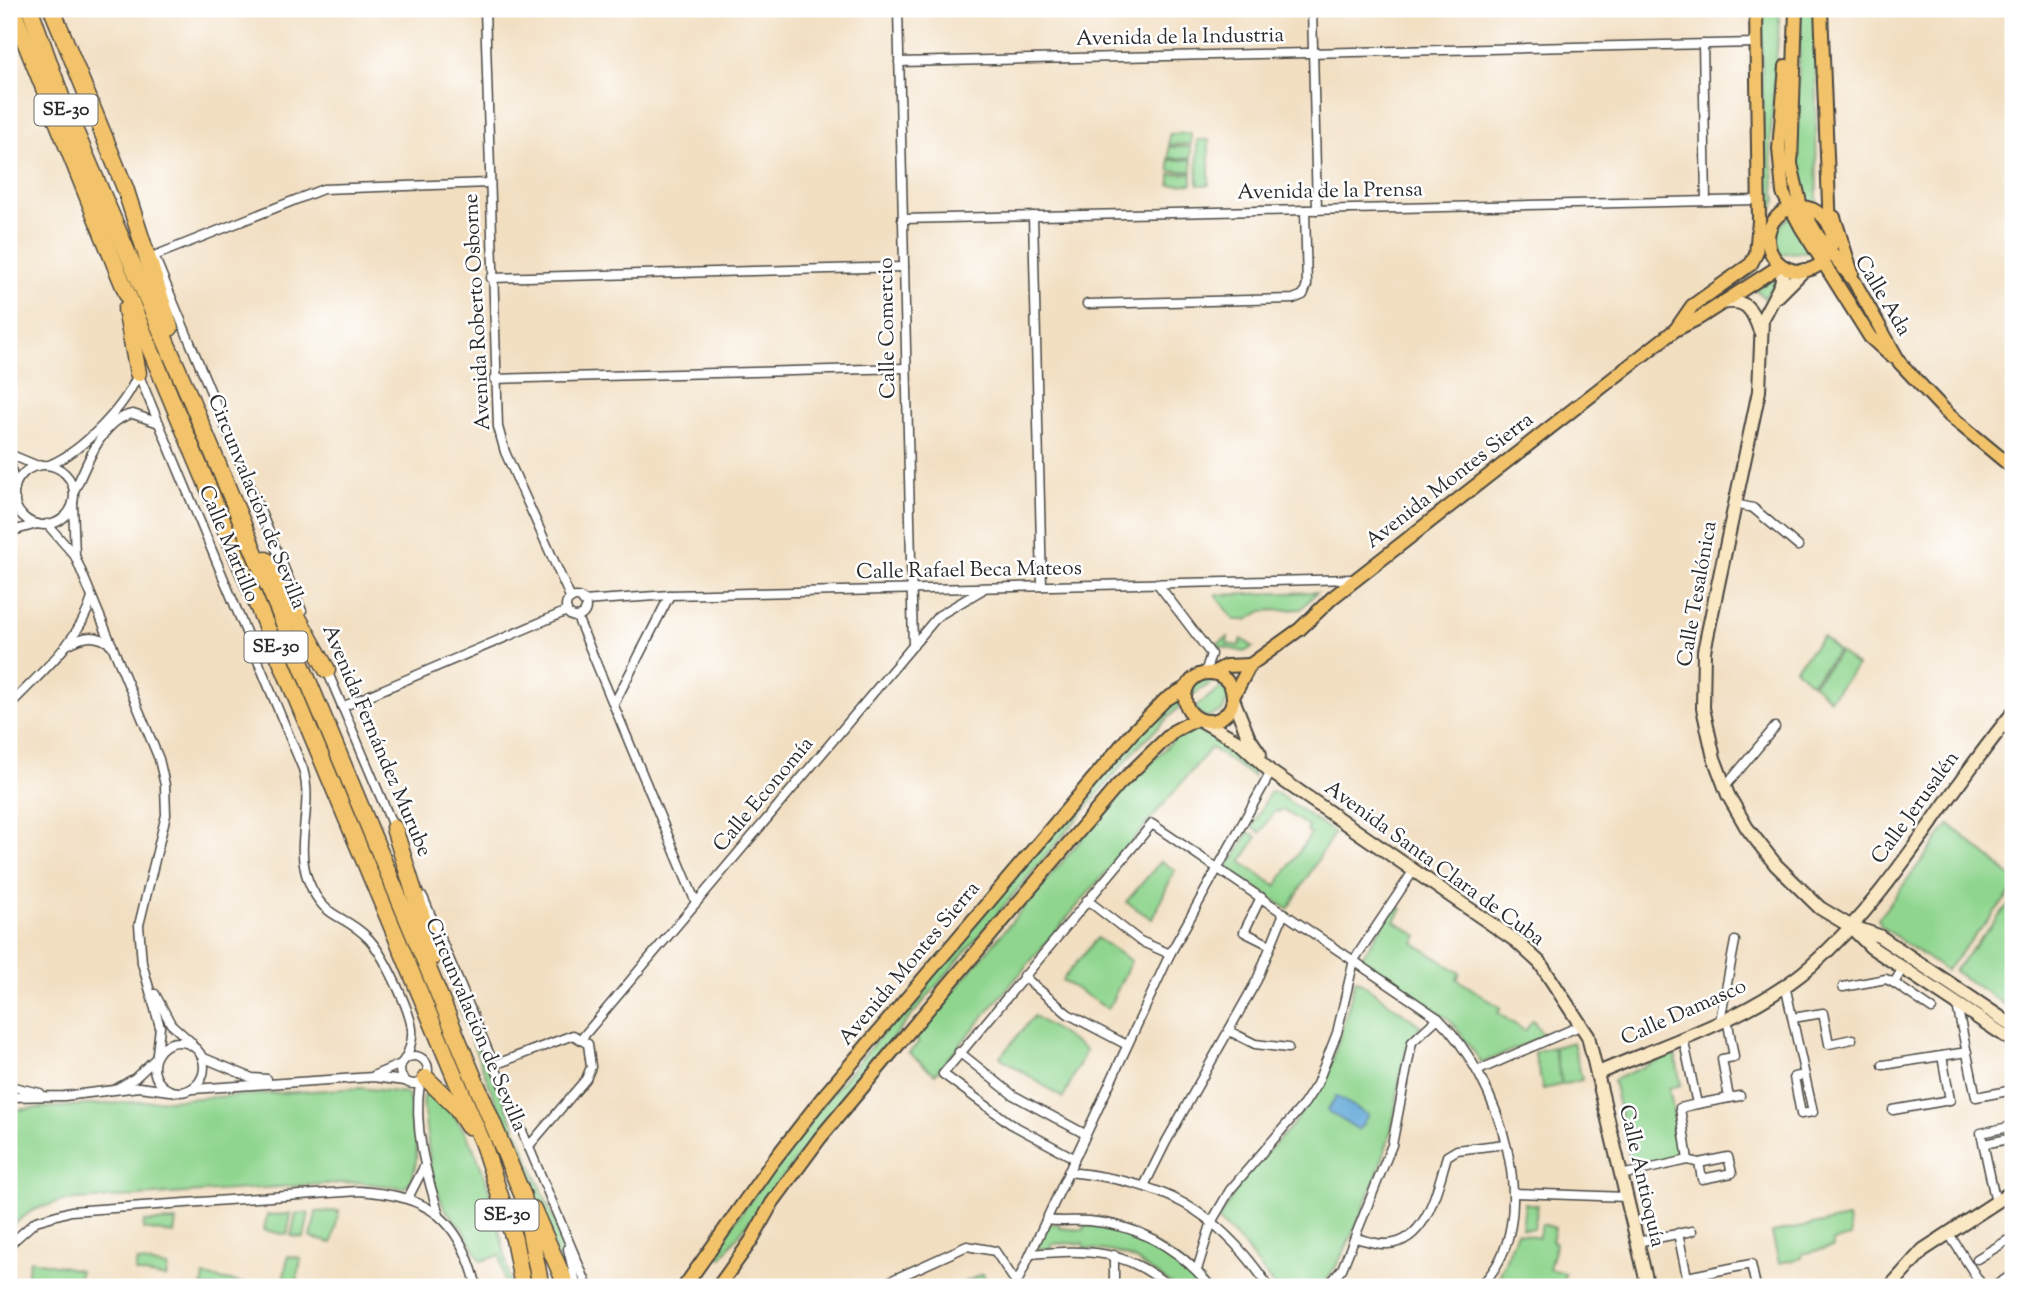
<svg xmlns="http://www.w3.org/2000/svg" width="2022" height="1296" font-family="'Sorts Mill Goudy',serif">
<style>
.green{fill:#8fd58e;stroke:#5d805c;stroke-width:2}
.water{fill:#64a8d9;stroke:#486a82;stroke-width:2}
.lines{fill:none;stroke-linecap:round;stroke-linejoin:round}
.street-casing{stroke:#494642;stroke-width:11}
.secondary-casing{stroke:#494642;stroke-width:16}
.primary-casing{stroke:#494642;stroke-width:16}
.highway-casing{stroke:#494642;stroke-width:19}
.street{stroke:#fff;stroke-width:8}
.secondary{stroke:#fae7c3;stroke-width:12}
.primary{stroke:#f2c36a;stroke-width:12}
.highway{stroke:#f2c36a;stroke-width:16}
.labels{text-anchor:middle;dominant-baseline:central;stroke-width:5;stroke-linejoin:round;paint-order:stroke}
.shield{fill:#fff;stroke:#6b6b6b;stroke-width:2}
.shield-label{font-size:19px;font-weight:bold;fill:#2b2b2b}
.street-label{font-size:21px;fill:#2b2b2b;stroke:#fff}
</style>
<rect width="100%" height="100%" fill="#fff"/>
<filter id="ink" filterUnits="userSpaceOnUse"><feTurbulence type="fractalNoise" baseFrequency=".0143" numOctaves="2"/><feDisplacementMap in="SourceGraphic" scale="14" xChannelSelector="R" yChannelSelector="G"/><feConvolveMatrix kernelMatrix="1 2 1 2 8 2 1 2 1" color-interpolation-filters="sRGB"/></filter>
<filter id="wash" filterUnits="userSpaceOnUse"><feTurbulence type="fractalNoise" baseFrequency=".00686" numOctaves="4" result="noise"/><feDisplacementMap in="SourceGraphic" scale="28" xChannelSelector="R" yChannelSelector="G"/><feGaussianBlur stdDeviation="1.57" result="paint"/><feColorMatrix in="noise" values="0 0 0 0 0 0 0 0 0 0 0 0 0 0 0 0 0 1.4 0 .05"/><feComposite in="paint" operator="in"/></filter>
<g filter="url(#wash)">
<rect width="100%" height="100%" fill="#f2dfc2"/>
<g class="green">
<polygon points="1761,9 1780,9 1770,145 1776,200 1770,214 1764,201"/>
<polygon points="1801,9 1815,9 1817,205 1804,198 1795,171"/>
<polygon points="1191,133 1191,144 1169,145 1169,134"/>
<polygon points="1197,140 1209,140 1209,185 1198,185"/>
<rect x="1169" y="147" width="22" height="11"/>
<polygon points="1169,160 1192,160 1192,171 1170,171"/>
<polygon points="1192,173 1192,184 1170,185 1170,174"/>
<polygon points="1790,216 1811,251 1779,254 1778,251 1776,229"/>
<polygon points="1777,276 1775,285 1764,298 1755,289"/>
<polygon points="1317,592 1301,609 1262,611 1247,620 1234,620 1215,595"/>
<polygon points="1228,637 1227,644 1239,646 1242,639 1253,647 1244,652 1215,645"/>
<polygon points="1822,637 1838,651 1811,683 1795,669"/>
<polygon points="1840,652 1857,666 1830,699 1813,684"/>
<polygon points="1204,678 1216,680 1189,697 1193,685"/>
<polygon points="1224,685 1228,699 1222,712 1206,717 1193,709"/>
<polygon points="1180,694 1181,705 1136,749 865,1071 721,1258 713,1252 800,1131 1137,732"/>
<path d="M1192,727C1217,727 1252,752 1254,777L1211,748L935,1074L909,1053L919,1042L914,1038L1135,775L1137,777L1182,731Z"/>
<polygon points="1270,792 1277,793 1334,833 1288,909 1229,870 1227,860 1229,856 1234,859 1248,832 1257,837 1241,862 1276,886 1311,834 1307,831 1309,827 1282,809 1279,812 1275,810 1260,833 1252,827"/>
<polygon points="1949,824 2013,878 2013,890 1946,971 1882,927 1878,919"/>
<polygon points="1161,861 1175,870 1152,919 1126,902"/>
<polygon points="2013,899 2013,1010 1954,971"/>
<polygon points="1396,905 1402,909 1395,921 1418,936 1414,943 1460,973 1457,979 1501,1008 1498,1013 1525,1031 1533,1020 1544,1037 1482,1063 1451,1021 1361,958"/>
<polygon points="1097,938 1131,961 1108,1009 1062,980"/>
<polygon points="436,939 559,1231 575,1287 569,1287 468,1031"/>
<path d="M1356,979L1421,1026C1398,1051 1401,1084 1394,1116C1387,1156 1347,1259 1321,1287H1275L1243,1245L1218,1220L1246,1174L1291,1127L1322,1083L1332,1063Z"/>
<polygon points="1034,1016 1086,1050 1063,1098 1000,1057"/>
<polygon points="1573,1042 1582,1080 1543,1089 1534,1052 1553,1047 1562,1084 1554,1047"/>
<polygon points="1675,1053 1681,1085 1669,1088 1681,1154 1675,1159 1632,1168 1613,1080"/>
<path d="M360,1088L407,1093C415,1115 425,1172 404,1188L356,1182L62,1201L33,1210L9,1227V1110Z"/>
<path d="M430,1094C483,1126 500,1230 511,1287H505L500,1255L481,1261L465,1232L445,1209L432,1179L423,1102L424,1096Z"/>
<polygon points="1525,1203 1538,1205 1534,1229 1522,1228"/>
<polygon points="339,1211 332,1243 311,1238 316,1212"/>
<polygon points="309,1213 304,1238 291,1236 296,1214"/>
<polygon points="291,1214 287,1235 264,1230 267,1215"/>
<polygon points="1848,1218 1851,1237 1833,1241 1833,1247 1802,1254 1802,1258 1779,1263 1772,1233"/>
<polygon points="176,1221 174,1234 143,1229 144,1222"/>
<path d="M1049,1224H1059L1060,1228L1084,1230V1225C1136,1227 1172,1251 1207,1287H1175L1134,1259L1114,1252L1084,1248L1083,1243L1051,1244V1249L1040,1248L1038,1244Z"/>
<polygon points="1542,1224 1555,1228 1552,1241 1556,1243 1549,1269 1565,1273 1562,1287 1488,1287 1499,1277 1517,1232 1538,1238"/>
<polygon points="288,1256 301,1258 296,1287 282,1287"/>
<polygon points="30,1260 80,1270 76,1287 24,1287"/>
<polygon points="137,1261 168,1267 166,1278 135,1272"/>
<polygon points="983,1274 987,1282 981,1287 954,1287"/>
<polygon points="204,1276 246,1284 245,1287 202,1287"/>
</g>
<polygon class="water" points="1336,1096 1368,1115 1359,1130 1327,1111"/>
</g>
<g filter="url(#ink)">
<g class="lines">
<g class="street-casing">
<g id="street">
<polyline points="485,9 498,427 505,452 571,599"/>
<polyline points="898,9 913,646"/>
<polyline points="1312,9 1317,210"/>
<polyline points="1703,44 1706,201"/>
<polyline points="899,62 1756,43"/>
<polyline points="1033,216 1042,586"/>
<polyline points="902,219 1758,200"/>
<polyline points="154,256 323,189 489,183"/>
<polyline points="155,258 302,611"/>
<polyline points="491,278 904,267"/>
<polyline points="1087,304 1293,299 1303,295 1307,285 1305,210"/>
<path d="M138,373L303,769C314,808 294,843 308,880C324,921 342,912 368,938C383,953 409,1007 412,1029C413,1040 410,1050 404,1060"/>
<polyline points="494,379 906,368"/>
<polyline points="9,454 38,466"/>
<polyline points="9,457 15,489"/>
<path d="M49,465C81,452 127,406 138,373"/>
<circle cx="44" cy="495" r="30"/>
<path d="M74,491C87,466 101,419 133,414L159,423"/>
<polyline points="73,503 75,556"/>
<polyline points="1735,504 1753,508 1798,546"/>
<polyline points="9,512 15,500"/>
<polyline points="47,524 75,556 159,759 165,785 166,815 139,925 142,963 160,1027 157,1053"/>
<polyline points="9,532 37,524"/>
<polyline points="1157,583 1211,654 1205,673"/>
<circle cx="576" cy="607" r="10"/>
<polyline points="583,601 670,595 1353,579"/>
<polyline points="577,617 696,903"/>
<path d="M69,644C85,635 97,634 112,645"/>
<polyline points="326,668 395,831"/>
<polyline points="614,704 670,595"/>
<path d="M9,706C40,673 79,642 92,598"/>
<polyline points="342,707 567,611"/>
<polyline points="1725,787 1775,727"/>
<polyline points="423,897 588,1287"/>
<polyline points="1261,897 1244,932 1270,945"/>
<polyline points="1087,900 1140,941 1170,954"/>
<polyline points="1903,968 1894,983 1932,1009"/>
<polyline points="1023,976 1068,1014 1127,1045"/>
<polyline points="1785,985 1813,1112 1801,1114 1794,1077 1805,1075"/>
<polyline points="1843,987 1886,979 1894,983"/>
<polyline points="155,994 171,1024 191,1042"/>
<polyline points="1957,1005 1976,1097 2008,1091 2013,1084"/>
<polyline points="1727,1018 1734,1057 1722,1059 1729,1098"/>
<polyline points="1793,1018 1823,1013 1829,1044 1852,1039"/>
<polyline points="1720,1021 1735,941"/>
<polyline points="1229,1031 1255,1044 1288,1048"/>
<polyline points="1683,1037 1697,1104 1680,1108 1688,1160"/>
<polyline points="582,1038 938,616 982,590"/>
<circle cx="179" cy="1067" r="25"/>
<polyline points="959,1052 1013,1095 1085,1134"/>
<circle cx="414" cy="1070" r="14"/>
<polyline points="204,1058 252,1078 267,1079"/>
<polyline points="494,1065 573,1035 588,1044 591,1067 586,1079 528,1147"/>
<polyline points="1883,1065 1967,1052"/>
<polyline points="1479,1070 1582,1025"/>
<polyline points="375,1075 401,1064"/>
<path d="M420,1083C413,1127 426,1173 439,1215"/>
<polyline points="9,1086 40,1093"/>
<polyline points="116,1089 135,1078 154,1060"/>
<polyline points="193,1089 373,1077 405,1081"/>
<polyline points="9,1097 64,1096 139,1087 170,1091"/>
<polyline points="1697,1104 1740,1096"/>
<polyline points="1893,1110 1950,1100 1942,1056"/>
<polyline points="1984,1144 2013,1138"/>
<path d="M1074,1158L1011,1124L943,1074L1152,824L1438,1018C1497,1075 1550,1222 1479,1287"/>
<path d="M1068,1172C1161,1181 1216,1208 1269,1287"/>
<polyline points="1621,1175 1688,1160 1699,1163 1728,1157 1732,1173 1702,1179 1699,1163"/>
<polyline points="1145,1184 1166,1142 1257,980 1284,913"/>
<polyline points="1514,1193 1627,1197"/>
<polyline points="408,1198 424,1167"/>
<polyline points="1996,1203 1981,1133 2013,1126"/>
<path d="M1046,1220C1060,1222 1075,1220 1089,1221C1139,1225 1180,1249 1211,1287"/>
<polyline points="1678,1233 1689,1287"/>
<polyline points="1949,1234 1983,1287"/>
<path d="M1355,1238C1365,1240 1378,1245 1388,1244C1428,1242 1438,1185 1447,1156L1457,1150L1505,1144"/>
<polyline points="1637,1242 1692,1231"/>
<path d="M9,1245L36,1221L71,1211L359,1191C430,1196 459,1218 477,1287"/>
<polyline points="568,1249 577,1287"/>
<path d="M1031,1254C1088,1249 1125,1249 1170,1287"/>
<polyline points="1977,1259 2013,1237"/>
<polyline points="1197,1270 1212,1221 1230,1190 1304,1104 1317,1084 1337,1033 1354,960 1414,870"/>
<polyline points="1687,1277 1751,1264 1756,1287"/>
<polyline points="877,1287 967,1246 995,1251 1017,1284"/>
<polyline points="1015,1287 1170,954 1271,772"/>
<polyline points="1114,1287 1114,1255"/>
<polyline points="1327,1287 1342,1269 1392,1145 1412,1042 1438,1018"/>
<polyline points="1993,1287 2013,1274"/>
</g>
</g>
<g class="secondary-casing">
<g id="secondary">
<polyline points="1784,267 1781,284 1762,320 1759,391 1704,651 1703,708 1714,758 1728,795 1747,828 1776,865 1820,908 1850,926 1879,936 2013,1026"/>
<polyline points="1778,296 1804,270"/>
<path d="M1722,303C1746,298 1752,309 1760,331"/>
<polyline points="1233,699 1248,736 1260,754"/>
<polyline points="1202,721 1239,742 1271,772 1516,941 1540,963 1588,1036 1648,1287"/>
<polyline points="1852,928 1871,947 2013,1041"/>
<path d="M1598,1073C1670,1042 1751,1018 1811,966C1893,894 1944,795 2013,713"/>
<polyline points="1890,1287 1923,1250 2013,1191"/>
</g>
</g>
<g class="primary-casing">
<g id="primary">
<polyline points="1796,9 1791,164 1801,207 1818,236 1854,281 1900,363 1949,415 2013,468"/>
<polyline points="1821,9 1830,229"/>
<polyline points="1786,66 1779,149 1783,193 1801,227 1870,337 1891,356"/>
<circle cx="1800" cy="239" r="32"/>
<polyline points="1834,217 1852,273"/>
<polyline points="1676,329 1692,306 1751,264 1756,254 1759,221 1756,9"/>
<circle cx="1209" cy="697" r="24"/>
<polyline points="1212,673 1226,666 1250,665"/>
<polyline points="1233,697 1250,665 1300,629 1332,598 1675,330 1699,318 1781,265"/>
<polyline points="684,1287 771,1164 823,1097 1132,733 1165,700 1187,687"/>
<polyline points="718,1287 751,1241 772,1203 820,1138 907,1034 1118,785 1174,731 1197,719"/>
</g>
</g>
<g class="highway-casing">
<g id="highway">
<polyline points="12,9 118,272 483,1144 514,1239 523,1287"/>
<polyline points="30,9 65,108 188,393 523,1196 541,1287"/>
<polyline points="52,9 125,188 170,328"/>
<polyline points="126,309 138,373"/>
<polyline points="266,560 327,670"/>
<polyline points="394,828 434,956"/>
<polyline points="426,1078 455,1106 468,1126"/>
<polyline points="533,1209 567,1287"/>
</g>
</g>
<use href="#street" class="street"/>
<use href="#secondary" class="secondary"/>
<use href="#primary" class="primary"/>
<use href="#highway" class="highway"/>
</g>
</g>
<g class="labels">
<g class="shield">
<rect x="34.5" y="94.5" width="63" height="31" rx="5"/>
<rect x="244.5" y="631.5" width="63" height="31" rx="5"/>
<rect x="475.5" y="1199.5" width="63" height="31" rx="5"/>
</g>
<g class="shield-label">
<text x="66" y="110">SE-30</text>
<text x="276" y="647">SE-30</text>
<text x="507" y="1215">SE-30</text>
</g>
<g class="street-label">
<text transform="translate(1180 38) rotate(-1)">Avenida de la Industria</text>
<text transform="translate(1330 192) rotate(-1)">Avenida de la Prensa</text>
<text transform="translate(1882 296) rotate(59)">Calle Ada</text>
<text transform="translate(478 312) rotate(-93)">Avenida Roberto Osborne</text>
<text transform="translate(888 328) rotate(-91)">Calle Comercio</text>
<text transform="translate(1450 481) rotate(-38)">Avenida Montes Sierra</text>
<text transform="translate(256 502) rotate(68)">Circunvalación de Sevilla</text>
<text transform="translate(228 544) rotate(67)">Calle Martillo</text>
<text transform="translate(969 571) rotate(-1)">Calle Rafael Beca Mateos</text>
<text transform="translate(1698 594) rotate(-80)">Calle Tesalónica</text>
<text transform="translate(376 741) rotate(67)">Avenida Fernández Murube</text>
<text transform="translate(764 795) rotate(-50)">Calle Economía</text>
<text transform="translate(1916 808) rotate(-54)">Calle Jerusalén</text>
<text transform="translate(1434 864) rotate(36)">Avenida Santa Clara de Cuba</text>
<text transform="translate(910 964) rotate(-50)">Avenida Montes Sierra</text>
<text transform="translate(1684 1013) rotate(-24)">Calle Damasco</text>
<text transform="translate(475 1025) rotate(67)">Circunvalación de Sevilla</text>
<text transform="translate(1641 1176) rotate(77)">Calle Antioquía</text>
</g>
</g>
<rect width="2022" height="1296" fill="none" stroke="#fff" stroke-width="35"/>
</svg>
